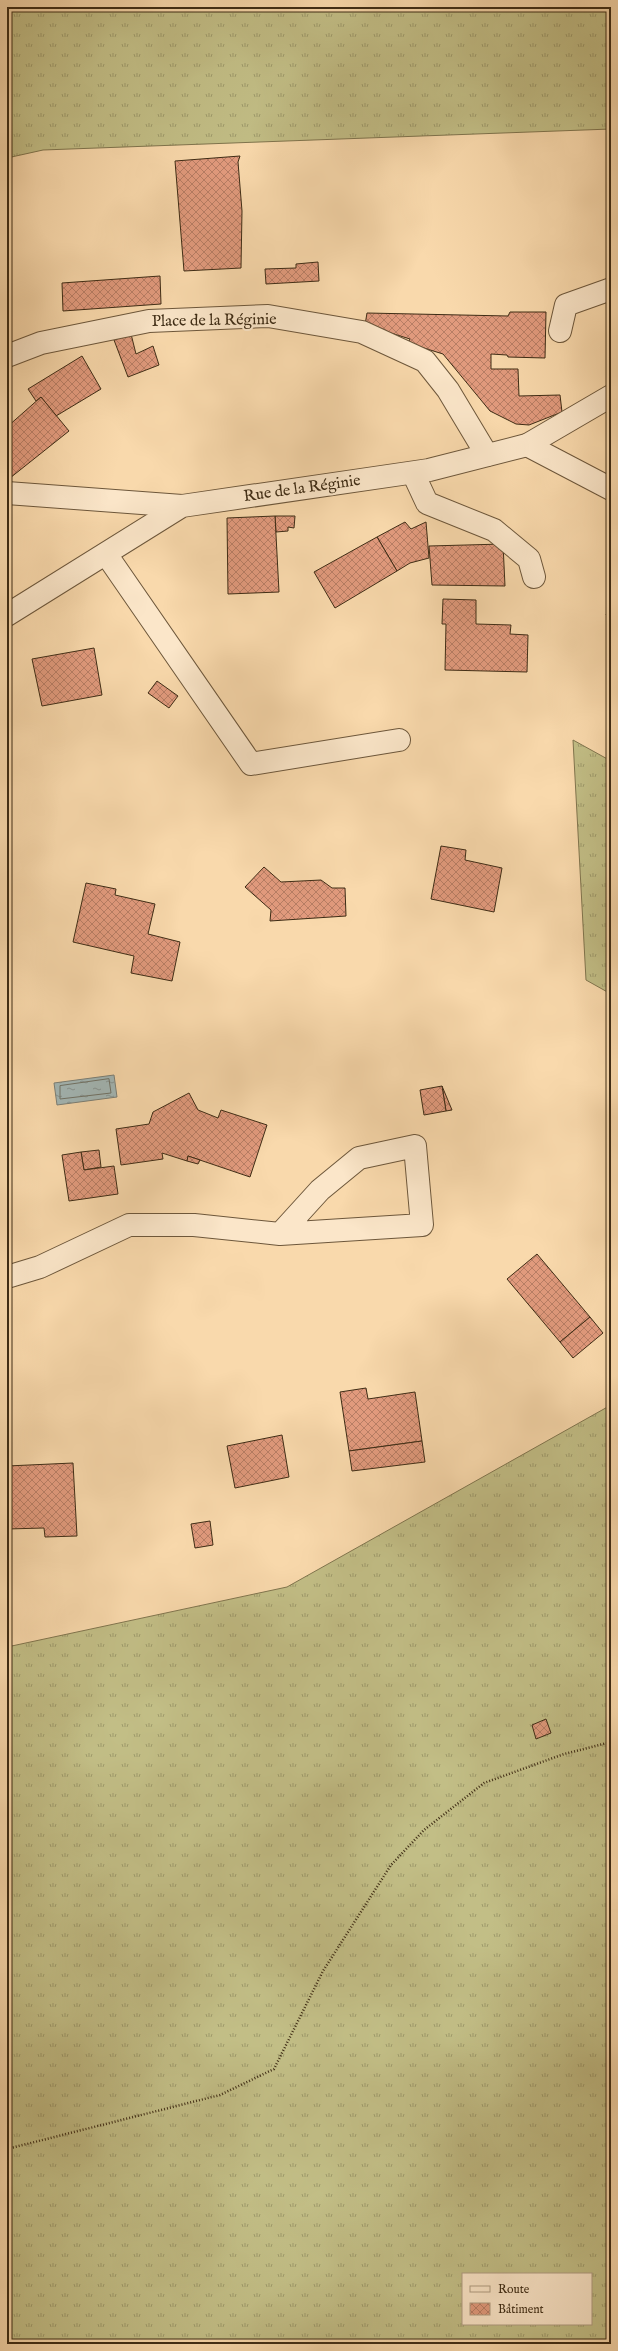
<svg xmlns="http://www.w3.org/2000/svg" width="618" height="2351" font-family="'IM FELL English',serif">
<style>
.grass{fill:url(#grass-tufts);stroke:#80754e;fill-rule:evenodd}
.water{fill:url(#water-ripples);stroke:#7b7f76}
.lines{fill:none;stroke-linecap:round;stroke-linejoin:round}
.shore{stroke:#707266;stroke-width:1}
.building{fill:url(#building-cross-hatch);stroke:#3e2c15}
.minor-casing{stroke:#6d573b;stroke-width:24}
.path{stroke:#3e2c15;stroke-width:2.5;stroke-dasharray:1 2;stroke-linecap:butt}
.minor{stroke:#fbe6c9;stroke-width:22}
.labels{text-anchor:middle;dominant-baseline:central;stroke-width:4;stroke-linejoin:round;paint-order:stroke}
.street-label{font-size:16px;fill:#3e2c15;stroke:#fbe6c9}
</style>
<defs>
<pattern id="grass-tufts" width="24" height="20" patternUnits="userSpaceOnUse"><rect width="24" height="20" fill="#c2be86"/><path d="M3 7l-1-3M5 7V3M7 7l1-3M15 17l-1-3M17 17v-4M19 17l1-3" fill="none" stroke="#9f9b6c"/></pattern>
<pattern id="water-ripples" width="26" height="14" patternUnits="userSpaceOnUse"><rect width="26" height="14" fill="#a3b7b6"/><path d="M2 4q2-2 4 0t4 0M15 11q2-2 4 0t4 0" fill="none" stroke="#869593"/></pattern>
<pattern id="building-cross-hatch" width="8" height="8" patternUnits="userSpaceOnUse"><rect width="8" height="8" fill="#e19a7d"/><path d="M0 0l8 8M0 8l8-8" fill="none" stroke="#b87e65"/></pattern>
</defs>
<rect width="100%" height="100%" fill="#f9d9ac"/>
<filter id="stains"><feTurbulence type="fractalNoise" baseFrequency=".005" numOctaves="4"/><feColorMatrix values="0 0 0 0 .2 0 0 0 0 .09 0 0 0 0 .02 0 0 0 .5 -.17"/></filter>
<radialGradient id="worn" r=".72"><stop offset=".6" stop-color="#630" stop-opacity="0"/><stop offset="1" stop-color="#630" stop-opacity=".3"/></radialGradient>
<g class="grass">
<polygon points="7,7 611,7 611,129 43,150 7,158"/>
<polygon points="573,740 611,761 611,994 586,980"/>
<path d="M611,1405V2344H7V1647L287,1587ZM463,2274H591V2324H463Z"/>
</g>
<polygon class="water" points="114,1075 117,1097 57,1105 54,1083"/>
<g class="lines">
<polygon class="shore" points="109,1079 111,1093 60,1099 60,1086"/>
</g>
<g class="building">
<polygon points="240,156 238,162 242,211 241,268 184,271 175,161"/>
<polygon points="318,262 319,281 266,284 265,269 296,268 296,264"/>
<polygon points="160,276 161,304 63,311 62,283"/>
<polygon points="510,312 546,312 545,358 508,357 507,355 491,354 491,369 518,369 519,396 560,395 562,412 529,425 516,424 490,411 443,354 408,343 410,339 365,325 367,313 508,316"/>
<polygon points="131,334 136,354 153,346 159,365 128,377 114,340"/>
<polygon points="82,356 101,389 56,416 41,397 36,401 28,389"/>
<polygon points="41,397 69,431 10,478 7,475 7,427"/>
<polygon points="275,516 295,516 294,528 288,527 288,531 276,532"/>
<polygon points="275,516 279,592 228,594 227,518"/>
<polygon points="405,522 411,529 426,522 429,558 410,563 397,571 377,537"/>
<polygon points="377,537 397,571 335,608 314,572"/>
<polygon points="503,544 505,586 432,585 429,546"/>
<polygon points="443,599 476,600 476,624 511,625 510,634 528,635 527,672 445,670 446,624 442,624"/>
<polygon points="611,605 611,617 606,615"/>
<polygon points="94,648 102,695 42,706 32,659"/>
<polygon points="157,681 178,696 169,708 148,693"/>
<polygon points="441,846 466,850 465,860 502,868 494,912 431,899"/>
<polygon points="264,867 281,882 321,880 332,888 345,888 346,916 270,921 271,910 245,887"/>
<polygon points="86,883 116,889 115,895 155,904 148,934 180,942 172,981 131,973 134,956 73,942"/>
<polygon points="442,1086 452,1110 446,1111"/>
<polygon points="442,1086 446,1111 424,1115 420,1090"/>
<polygon points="189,1093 198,1110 218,1118 221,1110 267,1125 250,1177 188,1156 187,1161 162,1153 163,1159 121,1165 116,1129 149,1124 153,1112"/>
<polygon points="99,1150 101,1167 84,1170 81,1152"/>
<polygon points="81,1152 84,1170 114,1166 118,1194 69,1201 62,1155"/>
<polygon points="188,1156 200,1160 198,1164 187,1161"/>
<polygon points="537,1254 590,1317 560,1342 507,1279"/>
<polygon points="590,1317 603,1333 573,1358 560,1342"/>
<polygon points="366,1388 368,1399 415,1392 422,1441 349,1451 340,1392"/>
<polygon points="282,1435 289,1477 235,1488 227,1446"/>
<polygon points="422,1441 425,1462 352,1471 349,1451"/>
<polygon points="73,1463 77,1536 45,1537 44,1528 7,1529 7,1466"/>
<polygon points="210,1521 213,1545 195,1548 191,1524"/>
<polygon points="546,1719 551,1733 536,1739 532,1725"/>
</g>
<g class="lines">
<g class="minor-casing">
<g id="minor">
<polyline points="560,331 566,305 611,289"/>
<polyline points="7,356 41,343 149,321 268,316 362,332 425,361 448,390 487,455"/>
<polyline points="527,445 611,489"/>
<polyline points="413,473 427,503 494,530 529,559 534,577"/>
<polyline points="7,493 182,506"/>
<polyline points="106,554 251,764 399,740"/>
<polyline points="7,615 182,506 429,470 527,445 611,396"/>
<polyline points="7,1277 40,1267 129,1225 194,1225 280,1234 422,1225 415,1146 359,1158 320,1190 280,1234"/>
</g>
</g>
<polyline class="path" points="7,2149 220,2095 274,2069 323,1971 391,1865 424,1830 484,1783 564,1754 611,1742"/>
<use href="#minor" class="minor"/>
</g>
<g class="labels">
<g class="street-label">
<text transform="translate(214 321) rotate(-1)">Place de la Réginie</text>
<text transform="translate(302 489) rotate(-8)">Rue de la Réginie</text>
</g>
</g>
<rect width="618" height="2351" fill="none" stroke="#f9d9ac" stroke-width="24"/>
<rect x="8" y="8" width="602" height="2335" fill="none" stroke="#3e2c15" stroke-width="2"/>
<rect x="12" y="12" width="594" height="2327" fill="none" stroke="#3e2c15"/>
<rect x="462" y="2273" width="130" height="52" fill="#fbe6c9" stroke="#af9c81"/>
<rect x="470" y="2286" width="20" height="6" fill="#fbe6c9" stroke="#af9c81"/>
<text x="498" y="2293" font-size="12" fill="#3e2c15">Route</text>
<rect x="470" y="2303" width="20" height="12" fill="url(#building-cross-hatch)" stroke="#af9c81"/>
<text x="498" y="2313" font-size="12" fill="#3e2c15">Bâtiment</text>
<rect width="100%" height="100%" filter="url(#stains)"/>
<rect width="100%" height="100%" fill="url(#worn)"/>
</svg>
